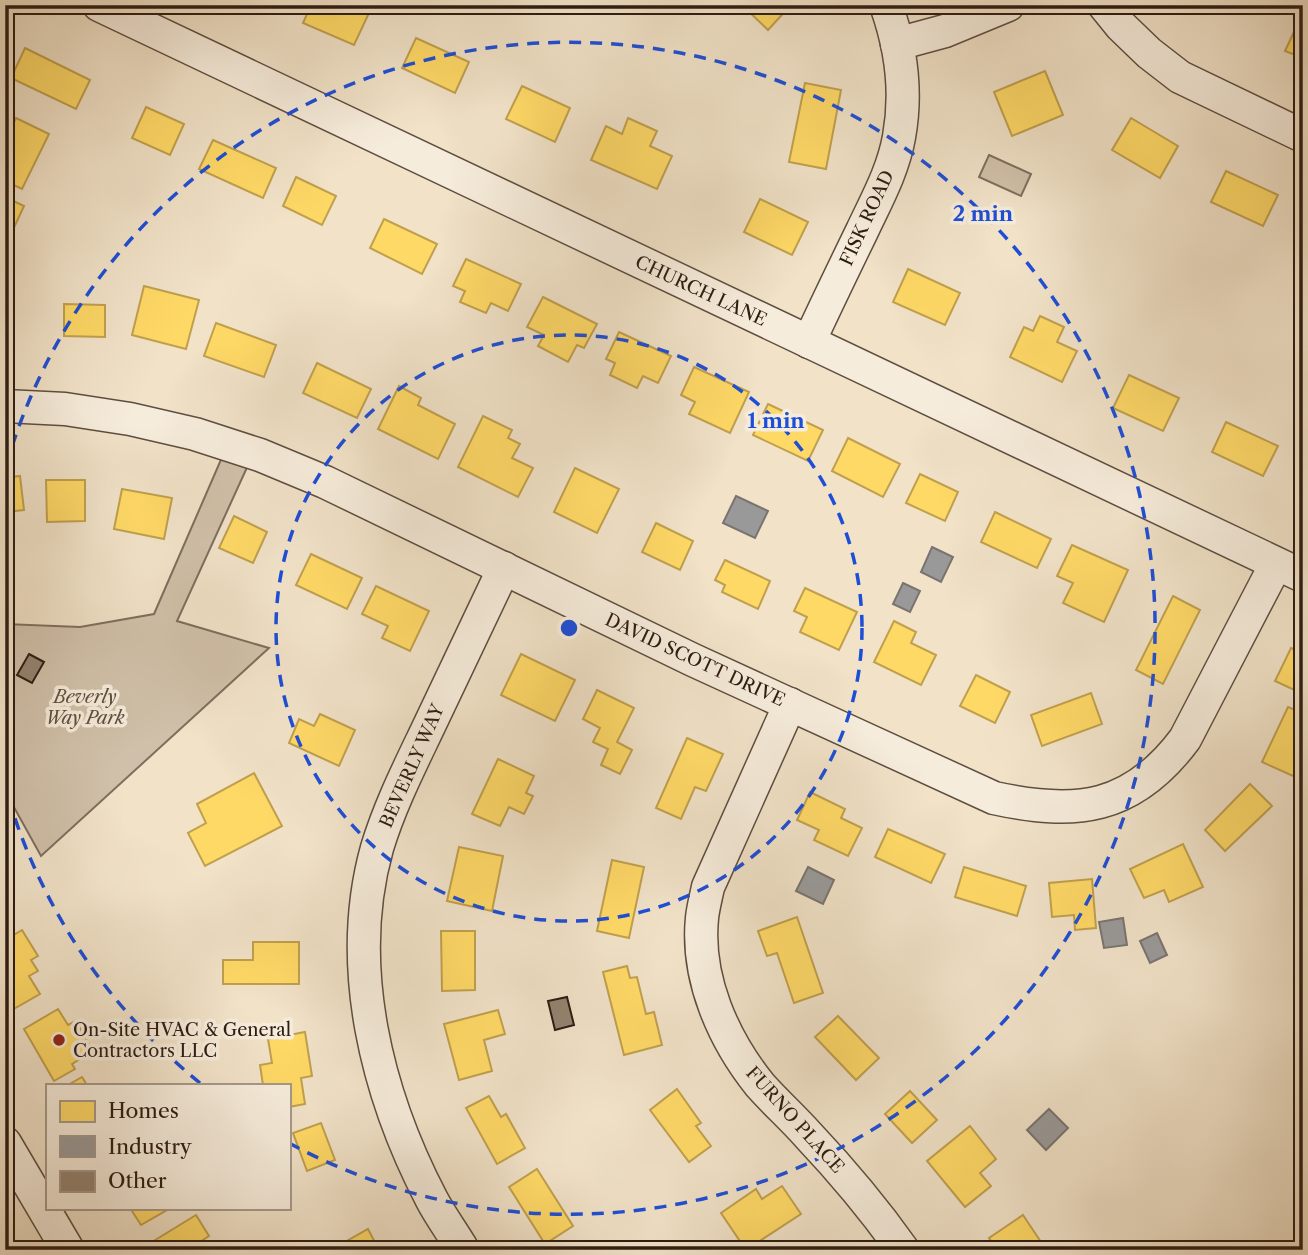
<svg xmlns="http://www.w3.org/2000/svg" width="1308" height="1255" font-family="'Libre Caslon Text',serif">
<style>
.green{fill:#d0c0a9;stroke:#7e6e5e;stroke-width:2}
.homes{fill:#ffd966;stroke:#c0a04d;stroke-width:2}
.industry{fill:#999;stroke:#797470;stroke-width:2}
.building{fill:#938371;stroke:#2d1c12;stroke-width:2}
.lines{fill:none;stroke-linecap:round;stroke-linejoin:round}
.minor-casing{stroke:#5e4e40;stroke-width:35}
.minor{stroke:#f6ecdb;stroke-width:32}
.ring{fill:none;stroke:#1d4ed8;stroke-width:3.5;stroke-dasharray:12 9}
.poi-dot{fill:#8f2418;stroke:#f6ecdb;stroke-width:2.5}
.labels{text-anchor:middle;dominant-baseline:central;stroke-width:7;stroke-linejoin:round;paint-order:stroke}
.street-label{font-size:18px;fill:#2d1c12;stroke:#f6ecdb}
.park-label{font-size:18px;font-style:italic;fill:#5e4d3f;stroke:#f6ecdb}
.poi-label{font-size:18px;fill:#2d1c12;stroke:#f6ecdb;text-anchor:start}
.centre{fill:#1d4ed8;stroke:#f6ecdb;stroke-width:3.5}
.ring-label{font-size:21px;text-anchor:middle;font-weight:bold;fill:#1d4ed8;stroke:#f6ecdb;stroke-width:7;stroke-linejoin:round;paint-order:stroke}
</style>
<rect width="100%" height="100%" fill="#f1e2c8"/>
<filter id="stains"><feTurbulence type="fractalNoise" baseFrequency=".00286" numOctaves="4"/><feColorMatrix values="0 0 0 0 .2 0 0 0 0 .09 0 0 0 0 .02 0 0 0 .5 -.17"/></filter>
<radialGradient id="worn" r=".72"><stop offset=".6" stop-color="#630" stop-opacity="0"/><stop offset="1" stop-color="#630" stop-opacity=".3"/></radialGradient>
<g class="green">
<polygon points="989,155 1031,174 1021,196 979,177"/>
<polygon points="223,455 249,463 177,621 269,648 41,856 5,791 5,624 80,627 154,614"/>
</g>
<g class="homes">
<polygon points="311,5 352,5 369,13 354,45 303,23"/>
<polygon points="742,5 791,5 768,30"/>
<polygon points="1300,19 1303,20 1303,58 1285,51"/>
<polygon points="416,38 469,62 455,93 402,68"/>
<polygon points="25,48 90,80 76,109 11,78"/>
<polygon points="1045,71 1063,115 1012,136 994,92"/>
<polygon points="805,83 841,90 826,169 789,162"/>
<polygon points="522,86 570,108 555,142 506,119"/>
<polygon points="146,107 184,124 170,155 132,138"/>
<polygon points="16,118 49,134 22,189 5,181 5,141"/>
<polygon points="628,118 657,131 650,146 672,156 657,189 591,160 606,126 622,134"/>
<polygon points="1131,118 1178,146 1160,178 1112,150"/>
<polygon points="213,140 276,168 263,198 199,169"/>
<polygon points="1226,171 1278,195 1263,226 1211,202"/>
<polygon points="296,177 336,196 322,225 283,206"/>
<polygon points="5,197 24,206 6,245 5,245"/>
<polygon points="760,199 808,222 792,255 744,232"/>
<polygon points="384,219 437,244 422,274 370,248"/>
<polygon points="466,259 521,284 508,311 491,303 486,313 460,302 465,291 453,286"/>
<polygon points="908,269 960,293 945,325 893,302"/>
<polygon points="144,286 199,300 186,349 132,335"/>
<polygon points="543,297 597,324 584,348 577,345 568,362 538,346 544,335 527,327"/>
<polygon points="64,304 105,305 105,337 64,336"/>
<polygon points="1040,316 1064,327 1057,342 1077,351 1062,382 1010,357 1024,327 1033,331"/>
<polygon points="216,323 276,345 264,377 204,356"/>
<polygon points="619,332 671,356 658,383 643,376 637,388 610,375 615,363 606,359"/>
<polygon points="317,363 371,389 357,418 303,393"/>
<polygon points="694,367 749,392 730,433 689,414 695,402 681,395"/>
<polygon points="1129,375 1179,398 1163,431 1113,408"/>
<polygon points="399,386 421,398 418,405 455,424 438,459 378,429"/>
<polygon points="768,404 823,430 808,461 753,435"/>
<polygon points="483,416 512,430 508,438 520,444 512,458 533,468 518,497 458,467"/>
<polygon points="1226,422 1278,446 1263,476 1212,452"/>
<polygon points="848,438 900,464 883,497 832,471"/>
<polygon points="575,468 619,489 597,533 554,512"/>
<polygon points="920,474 958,492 945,521 906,503"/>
<polygon points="20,476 24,510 5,512 5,478"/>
<polygon points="46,480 85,480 85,521 47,522"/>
<polygon points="122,489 172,498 164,539 114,529"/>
<polygon points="995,512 1051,539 1037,568 981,542"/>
<polygon points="234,516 267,532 253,563 219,548"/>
<polygon points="656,523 693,541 680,570 642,552"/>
<polygon points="1072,545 1128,570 1104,622 1063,603 1073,583 1057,576"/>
<polygon points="311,554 362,578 347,609 296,585"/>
<polygon points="725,560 770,581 758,609 722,592 725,585 715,580"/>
<polygon points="376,586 429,611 410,651 382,638 388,626 362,614"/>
<polygon points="805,588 857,612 839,650 800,632 807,617 794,611"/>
<polygon points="1173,596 1200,610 1163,684 1136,670"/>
<polygon points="894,621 916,632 911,643 936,655 921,685 874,662"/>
<polygon points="1291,648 1303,653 1303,694 1275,681"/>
<polygon points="521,654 575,680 555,721 501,695"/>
<polygon points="976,675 1010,692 995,723 960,706"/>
<polygon points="597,690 634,708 617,742 632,750 620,774 601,765 608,749 593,742 600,728 583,719"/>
<polygon points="1091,693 1102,724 1042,746 1031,715"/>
<polygon points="1288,707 1303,713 1303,757 1293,776 1262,762"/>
<polygon points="320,714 355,730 339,766 289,743 299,719 314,726"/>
<polygon points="687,738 723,754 706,791 695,787 681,819 656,808"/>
<polygon points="498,759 534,776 526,793 533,796 524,814 509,807 500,826 472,814"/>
<polygon points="254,773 282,826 205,866 188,833 206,823 197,804"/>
<polygon points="1250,784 1272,806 1225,851 1205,830"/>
<polygon points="810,792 845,809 841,818 862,828 848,856 814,840 819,830 797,820"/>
<polygon points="888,829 945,854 931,883 875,857"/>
<polygon points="1183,844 1203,887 1169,902 1164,890 1144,898 1130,869"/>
<polygon points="459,847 503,856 492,911 447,901"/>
<polygon points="612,860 644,867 629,938 597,931"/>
<polygon points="964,867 1026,886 1017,916 955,897"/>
<polygon points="1092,879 1096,928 1075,930 1074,915 1052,917 1049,883"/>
<polygon points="797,917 823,993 794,1003 777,953 767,956 758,931"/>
<polygon points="22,930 38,956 31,960 38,971 29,976 40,994 12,1010 5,998 5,940"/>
<polygon points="441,931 475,931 475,990 442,991"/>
<polygon points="253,942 299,942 299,984 223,984 223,960 253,960"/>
<polygon points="627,966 630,978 637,977 646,1014 654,1012 662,1045 624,1055 603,972"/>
<polygon points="58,1009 68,1025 76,1021 93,1051 72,1064 75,1069 54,1081 24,1029"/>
<polygon points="498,1010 505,1034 484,1040 492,1071 459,1080 444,1024"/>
<polygon points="838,1016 879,1058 856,1080 815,1037"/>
<polygon points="305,1032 312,1076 301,1078 305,1104 289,1107 289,1085 263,1085 260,1065 272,1063 268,1039"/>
<polygon points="82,1077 87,1085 68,1085"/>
<polygon points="677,1089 701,1123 696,1126 711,1146 689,1162 650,1110"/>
<polygon points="910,1091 937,1120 912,1143 885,1114"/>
<polygon points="489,1096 501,1117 506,1114 525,1148 497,1164 466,1108"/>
<polygon points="321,1123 335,1160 307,1171 293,1133"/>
<polygon points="970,1126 996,1159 980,1173 991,1186 965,1207 927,1161"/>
<polygon points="537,1169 573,1226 545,1244 509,1187"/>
<polygon points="782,1186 801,1214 746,1250 721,1213 756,1189 762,1199"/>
<polygon points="130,1208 166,1208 167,1210 141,1225"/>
<polygon points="196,1215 209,1236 191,1248 192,1250 150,1250 147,1245"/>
<polygon points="1023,1215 1041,1242 1033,1250 997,1250 989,1238"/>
<polygon points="368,1229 379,1250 331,1250"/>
<polygon points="696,1242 702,1250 686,1250"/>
</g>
<g class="industry">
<polygon points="736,496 768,511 755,538 723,523"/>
<polygon points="932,547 953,557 941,582 921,572"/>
<polygon points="903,583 920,591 910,612 893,604"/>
<polygon points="808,867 834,880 823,904 796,891"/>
<polygon points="1123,918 1127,945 1104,948 1099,922"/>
<polygon points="1157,933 1167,955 1150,963 1140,941"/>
<polygon points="1049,1109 1068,1128 1046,1150 1027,1130"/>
</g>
<g class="building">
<polygon points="29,654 44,662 32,683 17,675"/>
<polygon points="567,997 574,1025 555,1030 548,1001"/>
</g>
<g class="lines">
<g class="minor-casing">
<g id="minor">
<polyline points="99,5 1303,576"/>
<polyline points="1104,5 1121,26 1149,53 1180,77 1303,136"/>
<polyline points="897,44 945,31 1008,5"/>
<path d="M809,342C826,305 844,268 862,231C876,201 893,171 899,137C907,93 901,47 886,5"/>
<path d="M5,406L65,409L130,419L195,434L260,455L325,482L693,660L994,798C1076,816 1132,810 1185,739L1276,564"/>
<path d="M790,704L708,887C706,897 703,908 702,918C696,978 723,1039 760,1085C775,1102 793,1118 808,1135C842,1171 874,1209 903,1250"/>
<polyline points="5,1143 68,1250"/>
<path d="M463,1250C453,1233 441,1217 432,1200C377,1095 344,966 377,848C390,805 410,766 429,726C454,674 479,621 504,568"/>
</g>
</g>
<use href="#minor" class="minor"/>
</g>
<g class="ring">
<circle cx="569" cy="628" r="293"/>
<path d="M200 1083A586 586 0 0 1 6 790M6 466A586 586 0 1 1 289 1143"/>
</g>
<circle class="poi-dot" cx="59" cy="1040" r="7"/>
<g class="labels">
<g class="street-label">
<text transform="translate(867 218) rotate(-65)">FISK ROAD</text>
<text transform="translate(701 291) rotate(25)">CHURCH LANE</text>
<text transform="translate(695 660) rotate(25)">DAVID SCOTT DRIVE</text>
<text transform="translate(412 766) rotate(-66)">BEVERLY WAY</text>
<text transform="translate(795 1120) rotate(48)">FURNO PLACE</text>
</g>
<g class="park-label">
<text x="85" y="697">Beverly<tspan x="85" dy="21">Way Park</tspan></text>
</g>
<g class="poi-label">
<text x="73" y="1030">On-Site HVAC &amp; General<tspan x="73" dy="21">Contractors LLC</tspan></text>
</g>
</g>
<circle cx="569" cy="628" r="10" class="centre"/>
<g class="ring-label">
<text x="983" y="221">2 min</text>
<text x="776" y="428">1 min</text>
</g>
<rect width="1308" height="1255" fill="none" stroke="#f1e2c8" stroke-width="28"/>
<rect x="7" y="7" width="1294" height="1241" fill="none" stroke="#2d1c12" stroke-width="3.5"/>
<rect x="14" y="14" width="1280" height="1227" fill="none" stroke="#2d1c12" stroke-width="2"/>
<rect x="46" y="1084" width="245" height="126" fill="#f6ecdb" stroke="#a6998b" stroke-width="2"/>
<rect x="60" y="1101" width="35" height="21" fill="#ffd966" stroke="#a6998b" stroke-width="2"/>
<text x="108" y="1118" font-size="21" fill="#2d1c12">Homes</text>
<rect x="60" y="1136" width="35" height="21" fill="#999999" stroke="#a6998b" stroke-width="2"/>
<text x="108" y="1154" font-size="21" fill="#2d1c12">Industry</text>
<rect x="60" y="1171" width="35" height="21" fill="#938371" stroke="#a6998b" stroke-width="2"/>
<text x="108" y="1188" font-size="21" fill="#2d1c12">Other</text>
<rect width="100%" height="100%" filter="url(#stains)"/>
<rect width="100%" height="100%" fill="url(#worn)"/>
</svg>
